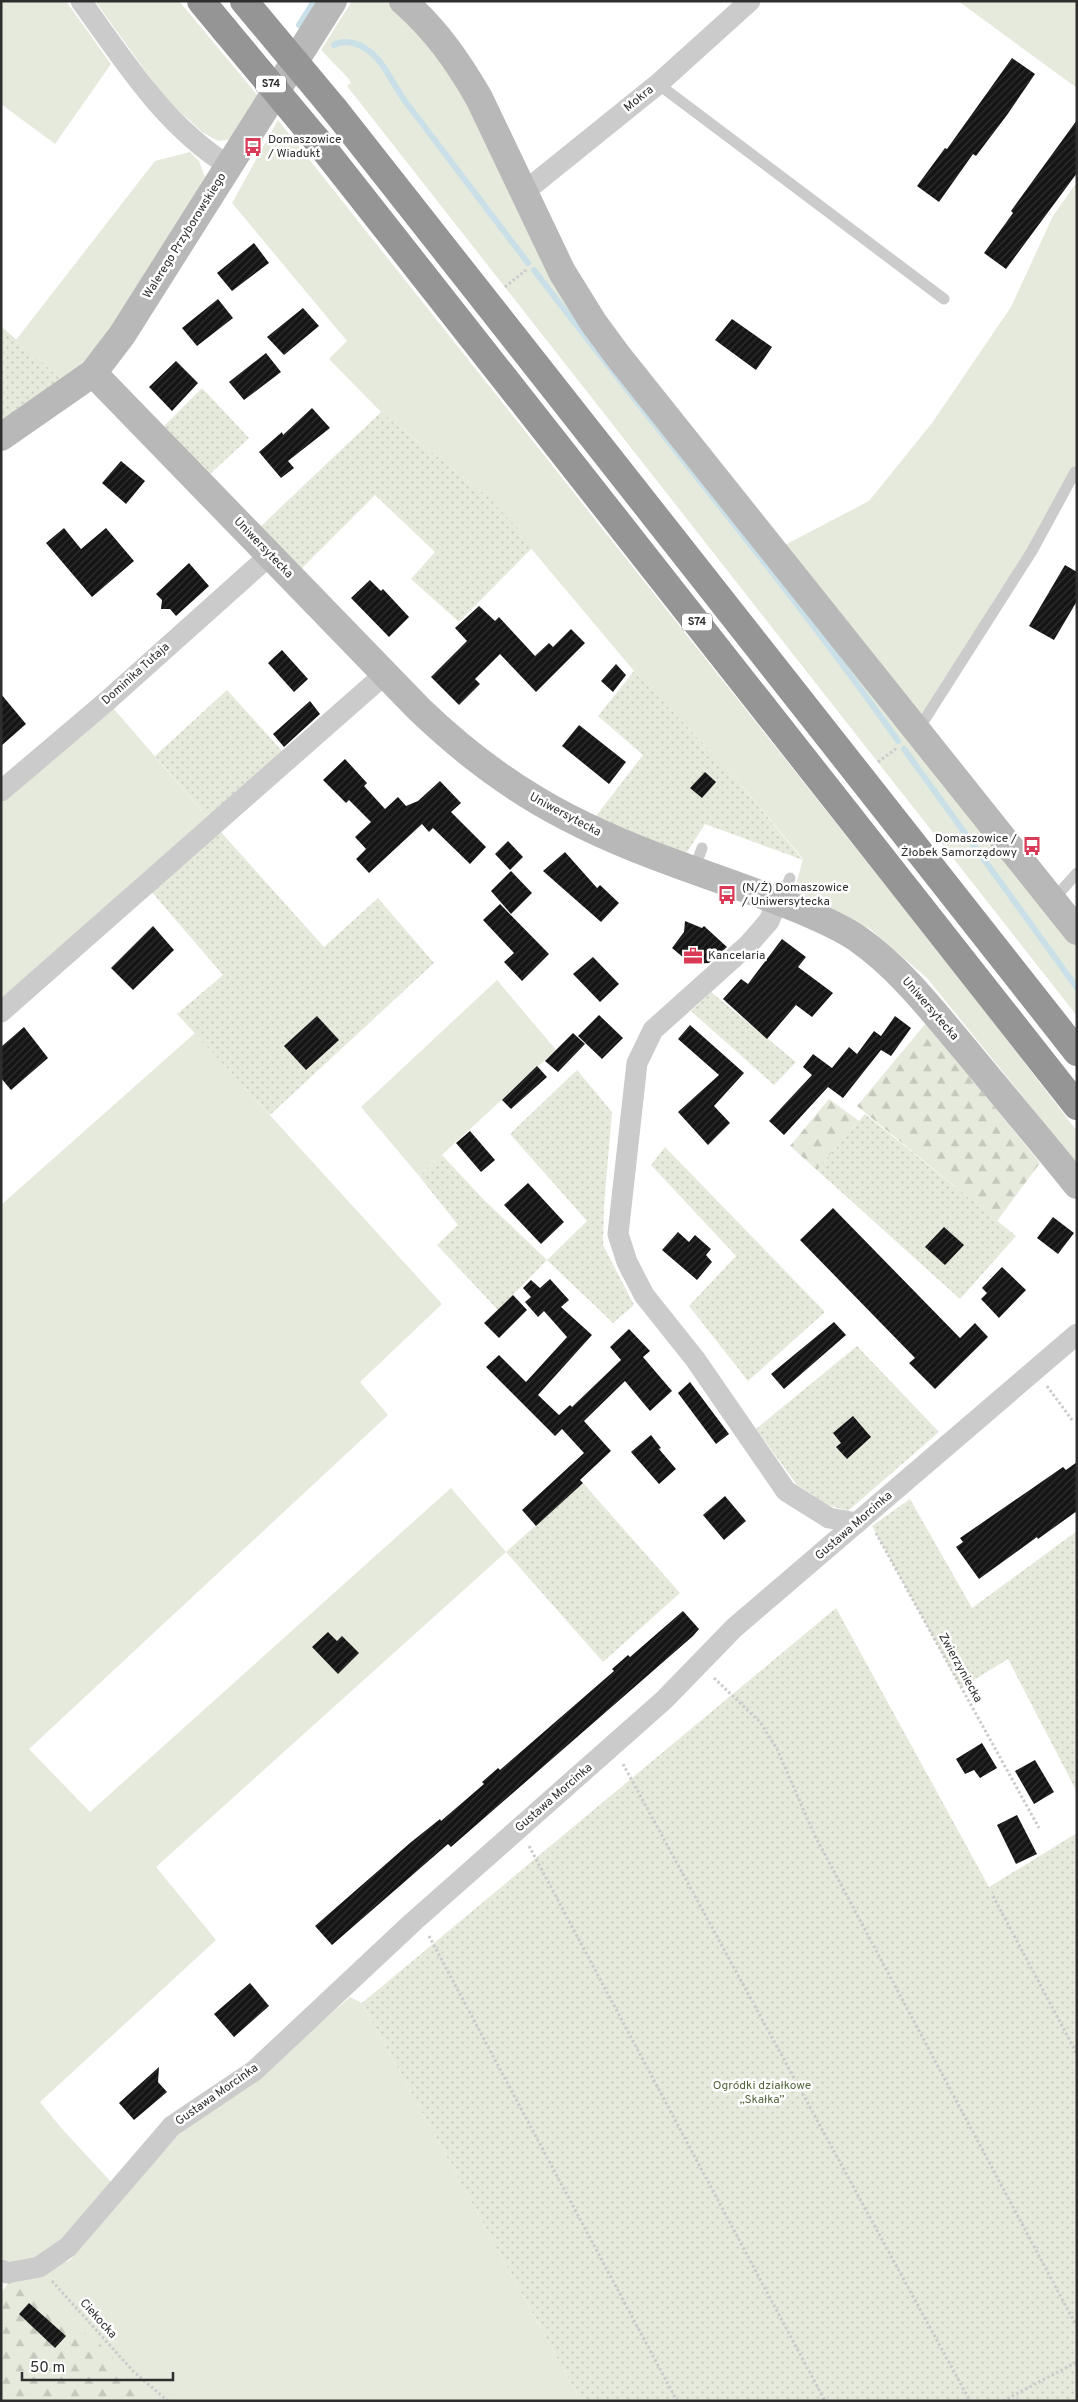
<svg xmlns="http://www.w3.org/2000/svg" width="1078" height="2402" font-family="Overpass,sans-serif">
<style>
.grass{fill:#e5eadc}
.forest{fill:url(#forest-firs)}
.garden{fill:url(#garden-dots)}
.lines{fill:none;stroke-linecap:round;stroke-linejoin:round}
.stream{stroke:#c9e0e9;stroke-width:6}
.building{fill:url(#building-hatch)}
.path{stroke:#cbcbcb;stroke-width:3;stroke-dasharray:2.5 2.5;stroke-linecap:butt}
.lane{stroke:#cbcbcb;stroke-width:11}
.street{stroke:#cbcbcb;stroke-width:21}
.secondary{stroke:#b8b8b8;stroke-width:28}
.highway{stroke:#959595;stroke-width:28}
.highway-bridge{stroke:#959595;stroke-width:28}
.labels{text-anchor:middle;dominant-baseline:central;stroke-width:5;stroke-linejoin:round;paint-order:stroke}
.shield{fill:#fff;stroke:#6d6d6d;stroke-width:1}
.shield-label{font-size:11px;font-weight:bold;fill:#2e2e2e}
.street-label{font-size:12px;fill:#2e2e2e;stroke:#fff}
.poi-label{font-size:12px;fill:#2e2e2e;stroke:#fff;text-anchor:start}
.park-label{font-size:12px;fill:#55673e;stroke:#fff}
</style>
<defs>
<pattern id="forest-firs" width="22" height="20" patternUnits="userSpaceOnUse" patternTransform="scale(1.25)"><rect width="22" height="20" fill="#e5eadc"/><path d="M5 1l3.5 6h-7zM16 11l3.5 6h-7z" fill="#c5c9bd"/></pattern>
<pattern id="garden-dots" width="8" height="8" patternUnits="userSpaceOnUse" patternTransform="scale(1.25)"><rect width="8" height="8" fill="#e5eadc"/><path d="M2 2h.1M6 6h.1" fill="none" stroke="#c5c9bd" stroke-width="1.8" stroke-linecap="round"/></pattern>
<pattern id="building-hatch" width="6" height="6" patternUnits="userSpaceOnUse" patternTransform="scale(1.25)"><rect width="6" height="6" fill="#151515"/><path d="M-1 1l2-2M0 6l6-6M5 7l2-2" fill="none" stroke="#2f2f2f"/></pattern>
</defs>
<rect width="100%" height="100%" fill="#fff"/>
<g class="grass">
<polygon points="1,1 66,1 111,64 55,144 1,104"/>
<polygon points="95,1 179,1 258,96 232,139 218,141 202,132 164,97"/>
<polygon points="352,1 387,1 410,21 445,60 556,277 1077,944 1077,1016 347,86 351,83 349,79 321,50"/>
<polygon points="958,1 1075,1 1077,3 1077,88"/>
<polygon points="278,120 974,997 1077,1131 1077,1164 927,978 870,929 832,909 793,895 803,859 733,775 634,671 487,496 381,412 329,359 347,341 232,203"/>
<polygon points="190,152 199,161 205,177 196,194 98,347 86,360 63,381 16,340 155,161"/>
<polygon points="1077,182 1077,473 924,721 781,547 869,501 932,423 1011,307 1053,216"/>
<polygon points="107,701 209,819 1,998 1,791"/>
<polygon points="497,980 556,1050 419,1176 361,1107"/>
<polygon points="195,1033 442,1304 360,1382 388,1415 29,1749 90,1812 451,1488 506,1552 156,1867 216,1940 40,2102 63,2130 113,2184 65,2243 38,2258 9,2264 1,2257 1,1205"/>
<polygon points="350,1997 362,2003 581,2401 1,2401 1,2293 11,2280 22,2280 70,2260 134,2184 180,2133 264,2072"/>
</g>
<g class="forest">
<polygon points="926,1023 1040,1163 997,1221 857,1106"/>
<polygon points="829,1099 859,1121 817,1170 790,1146"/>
<polygon points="11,2280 29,2289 107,2350 144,2401 1,2401 1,2293"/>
</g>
<g class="garden">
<polygon points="1,326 63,381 1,424"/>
<polygon points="202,388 249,438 209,475 164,426"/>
<polygon points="381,412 487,496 534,546 459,622 411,579 435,552 375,495 299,571 259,528"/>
<polygon points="634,671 733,775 803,860 705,824 684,857 593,820 643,755 598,716"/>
<polygon points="227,690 283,752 209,819 155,756"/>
<polygon points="220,831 324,947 378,898 434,963 270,1115 177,1014 223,975 150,890"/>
<polygon points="711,992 796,1062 774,1085 691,1011"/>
<polygon points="577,1070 612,1112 604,1206 603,1245 634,1305 613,1323 547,1260 498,1310 437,1245 458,1225 419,1176 442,1155 484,1200 547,1260 587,1221 510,1134"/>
<polygon points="865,1114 1016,1236 960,1299 817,1170"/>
<polygon points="665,1147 825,1312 748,1381 689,1306 736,1256 651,1165"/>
<polygon points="857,1346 939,1432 848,1511 828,1505 797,1485 756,1429"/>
<polygon points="583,1483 680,1593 603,1662 506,1552"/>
<polygon points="910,1499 972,1608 1077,1531 1077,1792 1008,1659 961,1688 872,1526"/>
<polygon points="836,1608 989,1887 1077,1833 1077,2401 581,2401 362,2003"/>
</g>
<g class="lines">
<g class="stream">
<polyline points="299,25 314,1"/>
<path d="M334,45C345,39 359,43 369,51C385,63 393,85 405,101C446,155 487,209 528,263"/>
<path d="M534,270C654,428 784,579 898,741"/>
<polyline points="904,749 1077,988"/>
</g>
</g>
<g class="building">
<polygon points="1012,58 1035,74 1007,115 976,156 973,154 939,202 917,186 945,148 947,149"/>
<polygon points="1077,120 1077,173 1006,269 984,253 1013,213 1011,211"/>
<polygon points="254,243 269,263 232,291 217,273"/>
<polygon points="218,299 233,318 197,346 182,328"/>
<polygon points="303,308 319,326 284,355 267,337"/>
<polygon points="732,319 772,347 756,370 715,340"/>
<polygon points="266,353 281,372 244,400 229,382"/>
<polygon points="176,361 198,383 172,411 149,387"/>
<polygon points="312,408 330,428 288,461 294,468 281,478 259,452 282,432 283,435"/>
<polygon points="121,461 145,481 126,504 102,483"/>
<polygon points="64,528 81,549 106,528 134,561 92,597 46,543"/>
<polygon points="189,563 209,586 176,616 170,609 161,609 162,600 156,594"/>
<polygon points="1065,565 1077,572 1077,601 1054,640 1029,626"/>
<polygon points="370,580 381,591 383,589 409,617 389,637 351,598"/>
<polygon points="479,606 495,621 499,617 535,656 549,643 553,647 571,629 585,643 536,692 500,654 475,679 480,684 459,705 431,677 467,641 455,628"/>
<polygon points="282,650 308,679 294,692 268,663"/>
<polygon points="616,664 626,675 613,692 601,681"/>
<polygon points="1,694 26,724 1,746"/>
<polygon points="310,701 320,714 284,747 273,734"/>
<polygon points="579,725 626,762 609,784 562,746"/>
<polygon points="345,759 367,783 364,786 385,809 398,797 406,806 418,801 440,781 461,803 451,812 486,847 470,864 433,828 429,832 422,824 369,873 356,859 366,849 355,837 371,822 349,800 346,803 323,780"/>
<polygon points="705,772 716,782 702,798 690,788"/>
<polygon points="508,841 523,857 510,870 495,854"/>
<polygon points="565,852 597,888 600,885 619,903 601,922 543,871"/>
<polygon points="511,871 532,893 511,914 491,891"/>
<polygon points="500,904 549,954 522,981 504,962 514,953 483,920"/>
<polygon points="685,921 702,928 704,926 727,947 709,963 691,964 672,948 684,932"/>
<polygon points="153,926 174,950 133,990 111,968"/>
<polygon points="782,939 806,957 798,967 833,993 812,1017 796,1005 767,1039 723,999 741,979 748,984"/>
<polygon points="593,957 619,984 600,1002 573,974"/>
<polygon points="599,1015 623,1038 602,1059 578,1036"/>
<polygon points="317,1016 339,1040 306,1070 284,1046"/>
<polygon points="895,1016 911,1028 891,1056 881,1050 843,1098 828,1087 784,1135 769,1121 812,1075 803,1067 813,1054 832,1068 849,1047 857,1054 874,1031 881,1036"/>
<polygon points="690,1025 744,1073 714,1106 730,1123 708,1145 678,1112 719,1075 678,1039"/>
<polygon points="24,1027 48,1058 11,1090 1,1078 1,1047"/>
<polygon points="573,1033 585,1044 558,1072 545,1061"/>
<polygon points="537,1066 547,1077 511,1109 502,1100"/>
<polygon points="470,1131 495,1160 481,1172 456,1143"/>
<polygon points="528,1183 564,1222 541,1244 504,1205"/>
<polygon points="833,1208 960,1338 975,1323 988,1337 935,1389 909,1363 915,1358 800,1240"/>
<polygon points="1053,1217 1074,1233 1058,1254 1037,1238"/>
<polygon points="944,1227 964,1245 945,1265 925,1247"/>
<polygon points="678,1232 689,1242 695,1235 711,1249 706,1255 712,1262 697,1280 662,1250"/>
<polygon points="1002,1267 1026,1290 999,1318 981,1299 987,1293 982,1288"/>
<polygon points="550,1279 569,1300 561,1307 592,1335 538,1395 559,1415 570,1405 572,1407 621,1360 610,1347 629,1329 650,1351 643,1357 672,1391 650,1411 625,1381 584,1421 611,1451 580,1480 583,1483 536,1526 522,1510 584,1453 562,1429 555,1436 486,1367 499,1355 526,1382 567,1337 544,1311 538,1317 525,1302 531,1297 523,1288 531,1280 540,1288"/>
<polygon points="513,1295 527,1310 499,1338 484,1323"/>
<polygon points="834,1322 846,1335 784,1389 771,1374"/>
<polygon points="690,1382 729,1434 716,1444 678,1393"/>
<polygon points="853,1416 871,1437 847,1459 836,1447 841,1443 833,1433"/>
<polygon points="651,1435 661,1448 659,1449 676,1469 659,1484 631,1452"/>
<polygon points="1077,1462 1077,1511 1038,1539 1037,1537 979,1579 956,1547 963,1542 960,1538 1063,1467 1066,1470"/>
<polygon points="725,1496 746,1521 724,1540 703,1515"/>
<polygon points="683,1611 699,1629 693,1636 451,1847 448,1844 332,1945 315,1926 410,1843 440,1819 441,1821 484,1784 482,1782 498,1768 500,1770 614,1671 612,1669 628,1655 630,1657"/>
<polygon points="328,1632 337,1641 342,1636 359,1653 338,1674 312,1647"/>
<polygon points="982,1743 997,1768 980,1778 974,1770 965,1774 956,1759"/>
<polygon points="1035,1760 1054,1792 1034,1804 1015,1771"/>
<polygon points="1017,1815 1037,1854 1016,1864 997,1825"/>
<polygon points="250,1983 269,2006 234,2037 214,2014"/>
<polygon points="159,2067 158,2082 167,2092 134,2120 119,2103"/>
<polygon points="29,2303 66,2336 55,2348 19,2314"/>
</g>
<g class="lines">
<g class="path">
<polyline points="505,287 526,270"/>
<polyline points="878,762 897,748"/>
<polyline points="1047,1386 1072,1420"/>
<polyline points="876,1533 1039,1828"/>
<polyline points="714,1678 760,1722 777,1749 814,1834 1077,2327"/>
<polyline points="623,1764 970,2401"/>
<polyline points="529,1846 825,2401"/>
<polyline points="993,1896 1077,2054"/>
<polyline points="429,1936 677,2401"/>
<polyline points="52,2281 133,2371 168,2401"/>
<polyline points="1003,2401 1077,2362"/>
</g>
<g class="lane">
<polyline points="658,84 944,299"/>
<polyline points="918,730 1032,551 1075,472"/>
<polyline points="694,870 702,848"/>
<polyline points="780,901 790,878"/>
<polyline points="1052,901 1077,873"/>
</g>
<g class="street">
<path d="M81,1C125,62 164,125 229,166"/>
<polyline points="524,192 658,84 750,1"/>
<polyline points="1,791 107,701 270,555"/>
<polyline points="778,900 769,921 749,944 653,1030 637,1063 618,1234 627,1262 644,1295 695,1359 786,1491 829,1518 857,1523"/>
<polyline points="1,1012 385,674"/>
<polyline points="1,2270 7,2273 39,2267 68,2247 172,2126 254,2071 413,1922 664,1700 734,1628 1077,1334"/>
</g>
<g class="secondary">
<path d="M403,1C436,30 457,60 479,98L562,272L593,322L618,356L1077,931"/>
<path d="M93,373L419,709C498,785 571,826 674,863C717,879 760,893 803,911C821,919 841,927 858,939C901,969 934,1013 968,1053C1004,1097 1041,1140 1077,1185"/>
<polyline points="1,437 93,373 122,335 333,1"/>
</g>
<g class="highway">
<polyline points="201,1 225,30"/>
<polyline points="335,110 1077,1052"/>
<polyline points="316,139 1077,1106"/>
</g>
<g class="highway-bridge">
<polyline points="244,1 335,110"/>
<polyline points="225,30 316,139"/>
</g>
</g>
<defs>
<g id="bus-bare" transform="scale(1.5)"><path d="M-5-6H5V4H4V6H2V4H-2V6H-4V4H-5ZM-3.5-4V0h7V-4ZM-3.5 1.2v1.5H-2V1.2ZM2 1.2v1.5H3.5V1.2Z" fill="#db3a56" stroke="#fff" stroke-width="2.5" paint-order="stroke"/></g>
<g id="office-bare" transform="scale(1.5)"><path d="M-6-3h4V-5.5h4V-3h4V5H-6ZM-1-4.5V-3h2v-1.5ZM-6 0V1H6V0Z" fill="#db3a56" stroke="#fff" stroke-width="2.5" paint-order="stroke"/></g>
</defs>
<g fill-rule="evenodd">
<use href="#bus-bare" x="253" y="147"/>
<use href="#bus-bare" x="1032" y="846"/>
<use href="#bus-bare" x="727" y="895"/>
<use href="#office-bare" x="693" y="956"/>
</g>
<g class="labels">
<g class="shield">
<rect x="256" y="75.5" width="30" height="17" rx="4"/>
<rect x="682" y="613.5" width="30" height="17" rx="4"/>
</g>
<g class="shield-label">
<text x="271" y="84">S74</text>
<text x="697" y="622">S74</text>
</g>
<g class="street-label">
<text transform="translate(639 99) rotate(-39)">Mokra</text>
<text transform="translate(185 236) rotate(-58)">Walerego Przyborowskiego</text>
<text transform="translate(263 548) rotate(46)">Uniwersytecka</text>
<text transform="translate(136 674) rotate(-42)">Dominika Tutaja</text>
<text transform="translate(565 815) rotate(28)">Uniwersytecka</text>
<text transform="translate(930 1009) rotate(49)">Uniwersytecka</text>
<text transform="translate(854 1526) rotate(-41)">Gustawa Morcinka</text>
<text transform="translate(960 1668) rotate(61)">Zwierzyniecka</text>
<text transform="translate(554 1798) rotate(-41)">Gustawa Morcinka</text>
<text transform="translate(217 2095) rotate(-35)">Gustawa Morcinka</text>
<text transform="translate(98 2319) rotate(48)">Ciekocka</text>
</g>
<g class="poi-label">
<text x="268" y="140">Domaszowice<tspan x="268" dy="14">/ Wiadukt</tspan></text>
<text x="1017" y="839" text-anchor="end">Domaszowice /<tspan x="1017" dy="14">Żłobek Samorządowy</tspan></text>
<text x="742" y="888">(N/Ż) Domaszowice<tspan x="742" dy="14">/ Uniwersytecka</tspan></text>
<text x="708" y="956">Kancelaria</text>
</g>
<g class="park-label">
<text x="762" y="2086">Ogródki działkowe<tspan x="762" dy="14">„Skałka”</tspan></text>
</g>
</g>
<rect width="1078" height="2402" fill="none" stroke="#2e2e2e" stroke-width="5"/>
<path d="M22 2372v8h151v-8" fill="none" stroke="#2e2e2e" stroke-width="2.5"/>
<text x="30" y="2372" font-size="15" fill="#2e2e2e" stroke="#ffffff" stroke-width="4" paint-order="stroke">50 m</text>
</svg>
